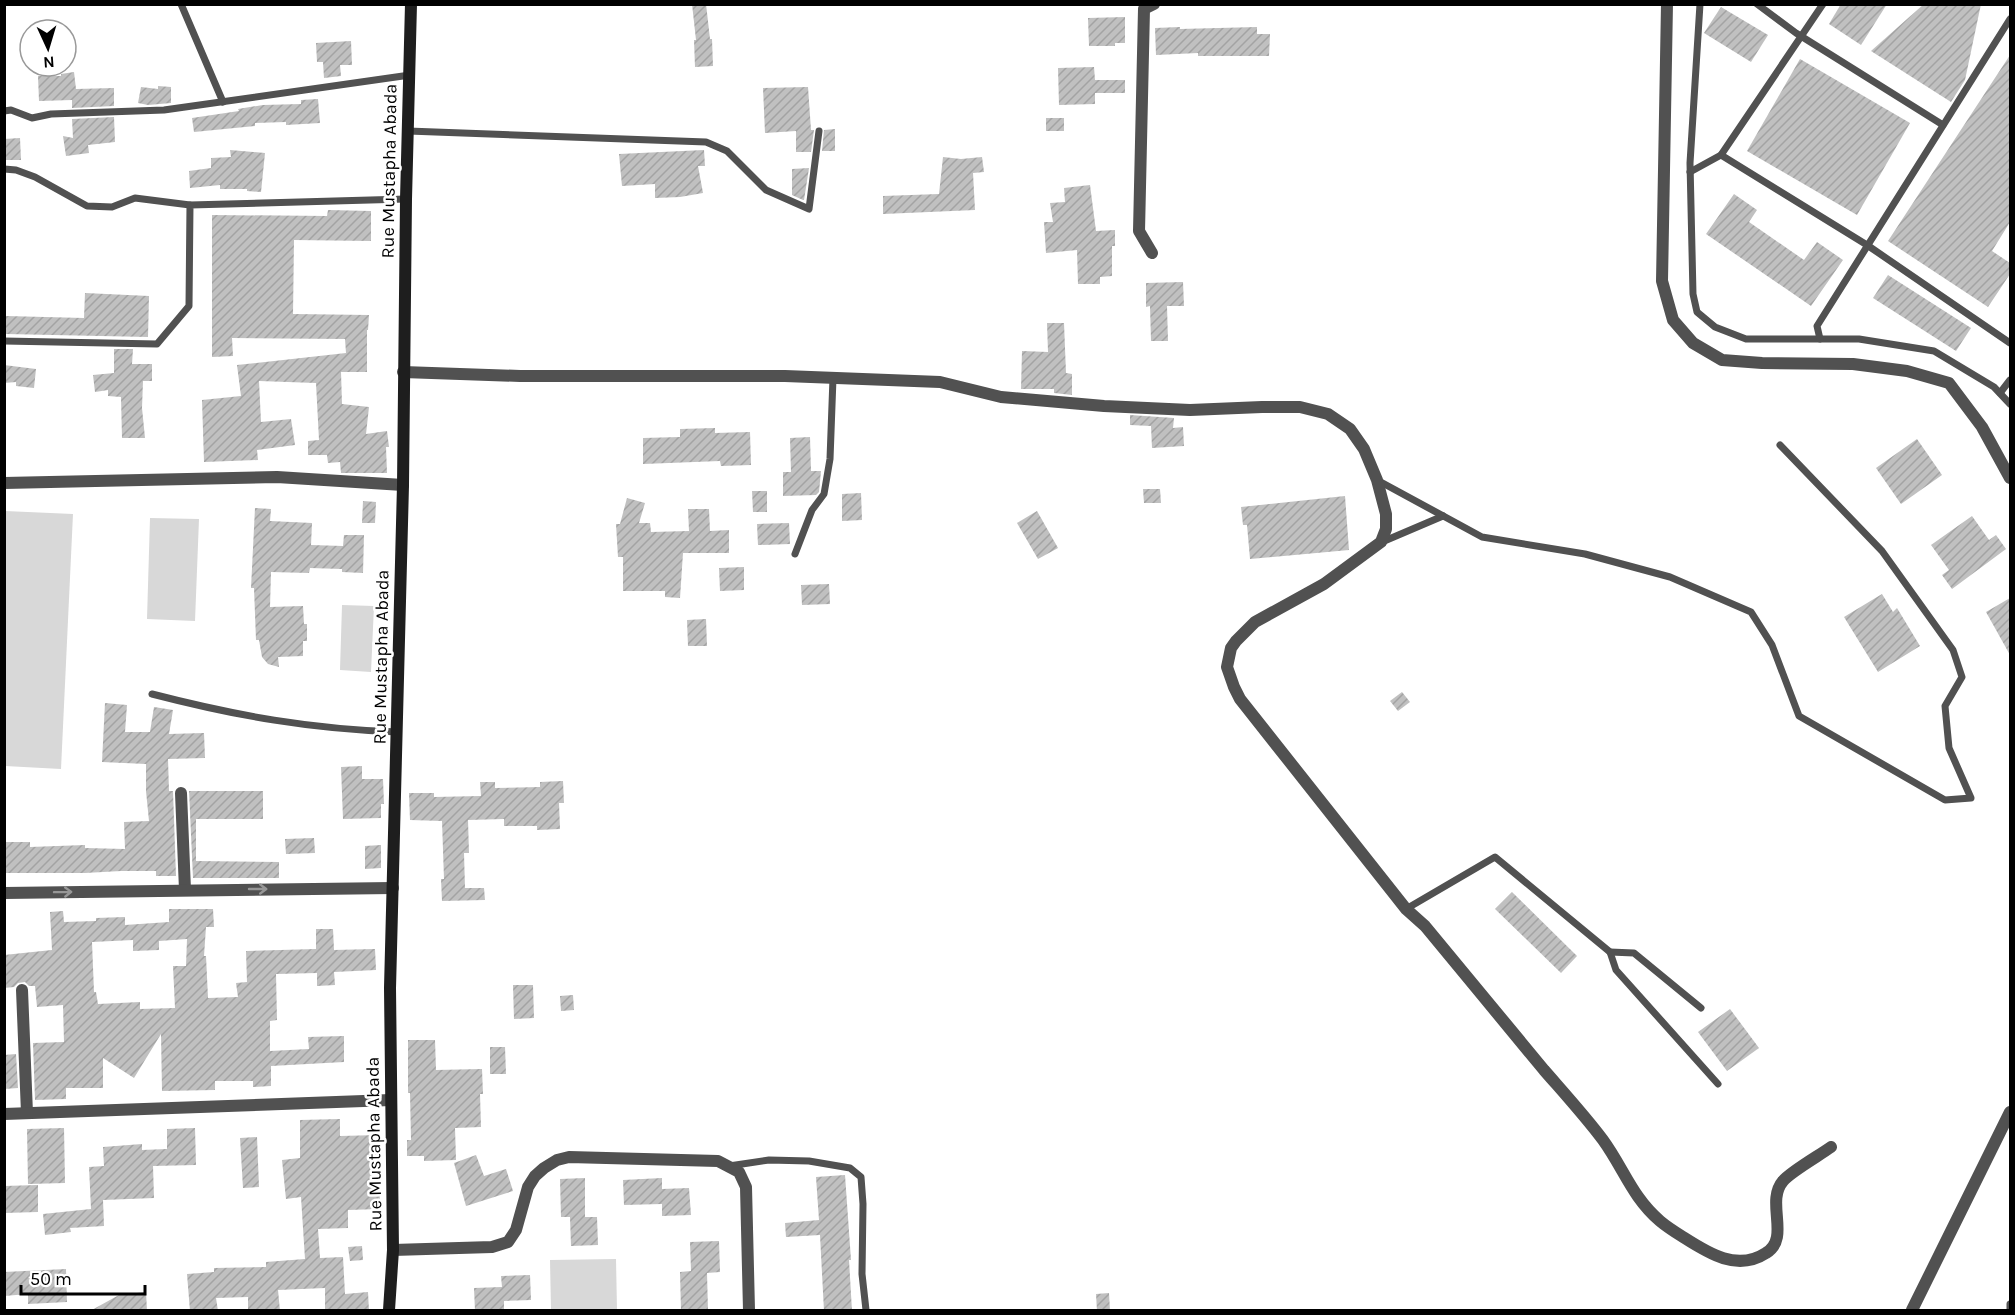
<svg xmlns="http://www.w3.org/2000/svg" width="2015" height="1315" font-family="Karla,sans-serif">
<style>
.green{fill:#d8d8d8}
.building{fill:url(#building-hatch);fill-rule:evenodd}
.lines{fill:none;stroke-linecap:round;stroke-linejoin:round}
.service{stroke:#515151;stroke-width:7}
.minor{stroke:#515151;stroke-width:12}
.secondary{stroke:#1e1e1e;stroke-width:12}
.oneway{stroke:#979797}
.labels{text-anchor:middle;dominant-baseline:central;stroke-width:5;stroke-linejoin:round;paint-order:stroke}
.street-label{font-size:18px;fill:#000;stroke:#fff}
</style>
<defs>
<pattern id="building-hatch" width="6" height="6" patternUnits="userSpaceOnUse" patternTransform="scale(1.5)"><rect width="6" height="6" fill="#c0c0c0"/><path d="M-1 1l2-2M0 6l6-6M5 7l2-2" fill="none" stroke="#a3a3a3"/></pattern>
</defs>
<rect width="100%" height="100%" fill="#fff"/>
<g class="green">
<polygon points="5,511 73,514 61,769 5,766"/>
<polygon points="150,518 199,519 195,621 147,619"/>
<polygon points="342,605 374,606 371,672 340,670"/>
<polygon points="616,1259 617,1310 551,1310 550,1260"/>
</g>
<g class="building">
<polygon points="692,4 706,4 710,39 712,39 713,66 695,67 694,40 696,40"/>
<polygon points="1841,4 1887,4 1861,45 1829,24"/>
<polygon points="1924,4 1981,4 1965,80 1951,102 1871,51"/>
<polygon points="1721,7 1768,35 1751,62 1704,33"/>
<polygon points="1125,17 1125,43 1115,43 1115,46 1089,46 1088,18"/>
<polygon points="1180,27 1180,29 1257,27 1257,34 1270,34 1269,56 1198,56 1198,53 1156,55 1155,28"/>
<polygon points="351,41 352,65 340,65 341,76 324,78 323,62 317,62 316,43"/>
<polygon points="2010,55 2010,222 1992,251 2010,263 2010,274 1988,307 1888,241"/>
<polygon points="1800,59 1910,123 1857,215 1747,151"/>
<polygon points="1094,67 1095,80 1125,80 1125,93 1095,93 1095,104 1059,105 1058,68"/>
<polygon points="74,72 76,89 114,88 114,106 72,108 72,100 39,101 38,76 61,76 61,74"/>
<polygon points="158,86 171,87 171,103 148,105 138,103 141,87 158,89"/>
<polygon points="808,87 811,130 814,130 811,152 796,152 796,131 765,133 763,88"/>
<polygon points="318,99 320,123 286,125 286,122 255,123 255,126 194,132 192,118 239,111 238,109 263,105 301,104 301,100"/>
<polygon points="114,117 115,142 88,145 89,153 66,156 63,136 73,138 72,119"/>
<rect x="1046" y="118" width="18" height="13"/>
<polygon points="835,129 835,151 822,151 824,130"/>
<polygon points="20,138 21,160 4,160 4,139"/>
<polygon points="230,150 265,153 261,192 247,191 247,189 220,189 220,185 190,188 189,171 211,168 211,158 231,157"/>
<polygon points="704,150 705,166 698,166 703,193 680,197 655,198 655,184 622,186 619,154"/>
<polygon points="943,157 961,159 982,157 984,172 973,173 975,210 883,214 883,196 939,194"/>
<polygon points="809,168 804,200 803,200 792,195 792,169"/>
<polygon points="1090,185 1096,231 1115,230 1115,246 1112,246 1112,276 1100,277 1100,284 1078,284 1077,250 1046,253 1044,222 1053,222 1050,203 1065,202 1064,188"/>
<polygon points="1734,194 1757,210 1749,222 1804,260 1817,242 1843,260 1811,306 1706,234"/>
<polygon points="328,210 371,211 371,241 294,240 293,314 369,315 368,330 367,330 367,372 341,372 342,404 369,407 366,434 387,431 389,447 386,447 387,473 341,473 340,462 328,463 327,455 308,455 308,441 319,440 316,383 259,381 261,422 291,419 295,445 257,450 258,460 204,462 202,400 241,396 237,365 346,353 345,339 232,338 233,356 212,357 212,215 327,216"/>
<polygon points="1888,275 1971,328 1956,351 1873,298"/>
<polygon points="1183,282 1184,306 1167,306 1168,341 1151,341 1150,306 1146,307 1146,283"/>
<polygon points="85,293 149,296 148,337 6,334 6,316 84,318"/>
<polygon points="1047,323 1064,323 1066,373 1072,374 1072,395 1054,393 1054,389 1021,389 1022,351 1048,352"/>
<polygon points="114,349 133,349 132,364 152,364 152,381 143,381 142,408 145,438 122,438 121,397 108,396 108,390 95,392 93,375 114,373"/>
<polygon points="4,365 36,369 34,388 16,386 16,382 4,383"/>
<polygon points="1130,415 1174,418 1173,428 1183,427 1184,446 1152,448 1151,426 1130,425"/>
<polygon points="715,428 715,433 750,432 751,465 721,466 720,461 643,464 643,438 680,437 680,429"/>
<polygon points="810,437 811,471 821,471 819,492 816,495 783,496 783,472 791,472 790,438"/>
<polygon points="1917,439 1942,475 1901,504 1876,468"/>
<polygon points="1143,489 1160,489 1161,503 1144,503"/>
<polygon points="752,491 767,491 767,512 753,512"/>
<polygon points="861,493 862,520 842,521 842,494"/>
<polygon points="1345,496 1349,550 1250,559 1247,525 1243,525 1241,507"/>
<polygon points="627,498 645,503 639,523 650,523 651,532 689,531 688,509 709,509 710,531 729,530 729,553 683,553 680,598 665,597 665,591 623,591 623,557 618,557 616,524 620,524"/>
<polygon points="363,501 376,502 375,523 362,523"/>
<polygon points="255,508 271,509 270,521 312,523 311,545 343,546 344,535 364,535 363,573 342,572 342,569 310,568 309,573 271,572 270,607 303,606 304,624 307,624 307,641 303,641 303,656 278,657 279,667 268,664 262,657 259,640 256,640 254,588 251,588"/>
<polygon points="1037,511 1058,548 1038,559 1017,523"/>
<polygon points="1972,516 1989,540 1996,535 2006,549 1952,589 1942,575 1949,570 1931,545"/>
<polygon points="789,523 790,544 758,545 757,524"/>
<polygon points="744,567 744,590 720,591 719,568"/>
<polygon points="829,584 830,604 802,605 801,585"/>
<polygon points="1882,594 1893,612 1897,608 1920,646 1878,672 1844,617"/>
<polygon points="2010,598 2010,655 1986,612"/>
<polygon points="706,619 707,646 688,646 687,620"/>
<polygon points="1402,692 1410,702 1398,711 1390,701"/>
<polygon points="105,703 127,705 125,732 150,732 154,707 173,710 169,734 204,733 205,758 168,759 169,791 173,791 176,876 156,876 156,871 121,871 85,873 4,873 4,842 30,842 30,847 85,845 85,848 125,849 124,822 149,821 146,791 146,764 102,762"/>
<polygon points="362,766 362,779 383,779 384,804 381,804 381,818 343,819 341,767"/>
<polygon points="563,781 564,803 559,803 560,829 537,830 537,826 504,826 504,819 468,820 469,853 464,853 465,888 484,888 485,900 442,901 441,879 444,879 442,821 410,820 409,793 434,793 434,797 481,796 480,782 495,782 495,788 540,787 540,782"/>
<polygon points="189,791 263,791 263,819 196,819 196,861 279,862 279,878 193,878"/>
<polygon points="314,838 315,853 286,854 285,839"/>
<polygon points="381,845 381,868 365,869 365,846"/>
<polygon points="1512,892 1577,956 1561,973 1495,909"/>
<path d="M169,909H213L214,927H206L204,956H206L208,998L238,997L236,983L247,982L246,951L316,949V929H333L334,950L375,949L376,970L334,972L335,985L317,986V973L276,974L277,1020L270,1021V1051L309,1049L308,1037L344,1036V1062L271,1066V1086L253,1087V1081H215V1090L162,1091L161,1034L134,1078L103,1058V1088H66V1099L35,1100L33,1043L64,1042L63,1005L37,1007L35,986H29L25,982L18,983L14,987L4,988V955L52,950L50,912L63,911L64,922L96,921V918L125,917V925L169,922ZM187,939L186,966H173L175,1008L140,1009V1002L98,1004L96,992H94L92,942L133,940V951L159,950V941Z"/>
<polygon points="513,985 533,985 534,1018 514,1019"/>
<polygon points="573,995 574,1010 561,1011 560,996"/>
<polygon points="1730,1009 1759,1048 1727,1071 1698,1032"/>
<polygon points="408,1040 435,1040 436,1070 482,1069 483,1094 480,1094 481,1127 455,1128 456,1160 424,1161 424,1156 407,1156 407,1140 411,1140 410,1093 408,1093"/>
<polygon points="490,1047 505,1047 506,1074 490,1074"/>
<polygon points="16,1054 18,1088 4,1089 4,1055"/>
<polygon points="340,1119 340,1136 379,1135 380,1209 348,1210 348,1228 318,1229 320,1258 343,1257 345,1294 368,1292 369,1311 325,1311 325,1288 278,1290 280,1311 248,1311 248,1297 216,1298 218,1311 190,1311 187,1274 214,1272 214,1268 266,1267 266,1262 305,1259 301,1197 286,1199 282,1160 300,1158 300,1120"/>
<polygon points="64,1128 65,1183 28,1184 27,1129"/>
<polygon points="195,1128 196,1165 153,1166 154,1198 103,1200 104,1226 70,1228 71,1232 45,1235 43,1214 91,1209 89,1167 104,1166 103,1147 142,1144 142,1150 167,1149 167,1129"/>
<polygon points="257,1137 259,1187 243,1188 240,1138"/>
<polygon points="476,1155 484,1176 506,1169 513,1191 466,1206 454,1163"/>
<polygon points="845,1175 851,1260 849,1260 852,1311 824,1311 820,1235 786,1237 785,1223 819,1220 816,1177"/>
<polygon points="585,1178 585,1217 597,1217 598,1245 571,1246 570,1217 561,1217 560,1179"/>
<polygon points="662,1178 662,1189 689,1188 691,1215 662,1216 662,1204 624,1205 623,1180"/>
<polygon points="38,1185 38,1212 4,1213 4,1186"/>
<polygon points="719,1241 720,1272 707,1273 708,1311 681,1311 680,1272 691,1271 690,1242"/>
<polygon points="362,1246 363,1260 350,1261 348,1247"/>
<polygon points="66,1269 67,1302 28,1304 28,1294 4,1296 4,1272"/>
<polygon points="530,1275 531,1300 504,1301 504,1311 475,1311 474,1288 502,1287 501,1276"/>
<polygon points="146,1292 147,1311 90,1311 119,1295"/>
<polygon points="1109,1293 1110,1311 1097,1311 1096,1294"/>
</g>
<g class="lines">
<g class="service">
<polyline points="181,4 223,102"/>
<polyline points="1700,4 1690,163 1693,294 1697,312 1715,327 1746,339 1859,339 1934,351 1994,387 2010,404"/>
<polyline points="1757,4 1796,33 1943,125"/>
<polyline points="4,111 11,110 32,118 51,114 164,110 410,75"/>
<polyline points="408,131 706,142 727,151 766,190 809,209 819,131"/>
<polyline points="1721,155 1867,245 2010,343"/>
<polyline points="4,169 16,170 35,177 87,206 112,207 135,198 190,205"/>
<polyline points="1690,172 1721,155 1823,4"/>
<polyline points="1820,339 1817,326 2010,19"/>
<polyline points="4,341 157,344 189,306 190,205 406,199"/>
<polyline points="2000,393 2010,380"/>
<polyline points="1377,480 1482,537 1585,554 1670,577 1751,612 1772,645 1799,716 1945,800 1971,798 1949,748 1945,706 1962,677 1953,650 1882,551 1780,445"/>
<polyline points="1382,542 1443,516"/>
<polyline points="795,554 812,510 824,494 830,459 833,378"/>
<path d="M152,694C237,716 311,729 398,732"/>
<polyline points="1406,909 1495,857 1610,952 1616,970 1718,1084"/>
<polyline points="1610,952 1634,953 1701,1008"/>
<polyline points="729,1166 769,1160 809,1161 850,1168 861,1177 863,1204 862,1274 866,1310"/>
<polyline points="2010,1310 2010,1304"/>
</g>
<g class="minor">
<polyline points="1667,4 1662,281 1673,320 1693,343 1722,360 1762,363 1853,364 1907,371 1949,383 1982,427 2010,478"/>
<polyline points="1152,253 1139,231 1144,9 1154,4"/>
<path d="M403,372L520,376H785L940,382L1001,397L1104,406L1190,410L1262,407H1300L1328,414L1350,429L1364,449L1377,480L1386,514V529L1381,542L1324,584L1255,622L1236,641L1231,648L1227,667L1234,687L1240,699L1406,909L1425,926C1465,974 1504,1022 1544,1070C1564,1093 1585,1116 1603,1140C1624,1169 1632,1197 1660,1221C1667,1227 1675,1232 1683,1237C1708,1253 1737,1272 1766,1253C1791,1238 1765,1202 1783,1181C1790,1172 1820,1155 1831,1147"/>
<polyline points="4,483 277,477 403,485"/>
<polyline points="181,793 185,890"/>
<polyline points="4,893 393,888"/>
<polyline points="22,990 27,1113"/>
<polyline points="4,1114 391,1100"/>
<polyline points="393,1250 492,1247 508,1242 516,1230 528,1187 535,1176 544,1168 557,1160 569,1157 718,1161 739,1172 746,1187 749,1310"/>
<polyline points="1912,1310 2010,1112"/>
</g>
<polyline class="secondary" points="389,1310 393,1250 390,988 403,485 406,199 411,4"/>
</g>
<defs><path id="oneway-shaft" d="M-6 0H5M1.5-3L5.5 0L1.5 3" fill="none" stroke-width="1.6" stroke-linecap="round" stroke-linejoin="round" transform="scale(1.5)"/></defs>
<g class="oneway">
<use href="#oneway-shaft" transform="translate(258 889)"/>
<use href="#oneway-shaft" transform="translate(63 892) rotate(-1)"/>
</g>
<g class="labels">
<g class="street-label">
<text transform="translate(389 171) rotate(-89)">Rue Mustapha Abada</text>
<text transform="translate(381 657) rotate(-89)">Rue Mustapha Abada</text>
<text transform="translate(374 1144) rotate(-91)">Rue Mustapha Abada</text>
</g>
</g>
<rect width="2015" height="1315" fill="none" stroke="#000000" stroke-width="12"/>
<g transform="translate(48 48) rotate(176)"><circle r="28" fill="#ffffff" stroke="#999999" stroke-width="1.5"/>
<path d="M0-4.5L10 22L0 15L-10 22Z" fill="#000000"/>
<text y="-9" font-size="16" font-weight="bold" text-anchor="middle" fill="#000000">N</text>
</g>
<path d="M21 1285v9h124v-9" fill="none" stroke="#000000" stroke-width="3"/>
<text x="30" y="1285" font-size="18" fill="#000000" stroke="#ffffff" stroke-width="4.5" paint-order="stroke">50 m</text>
</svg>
